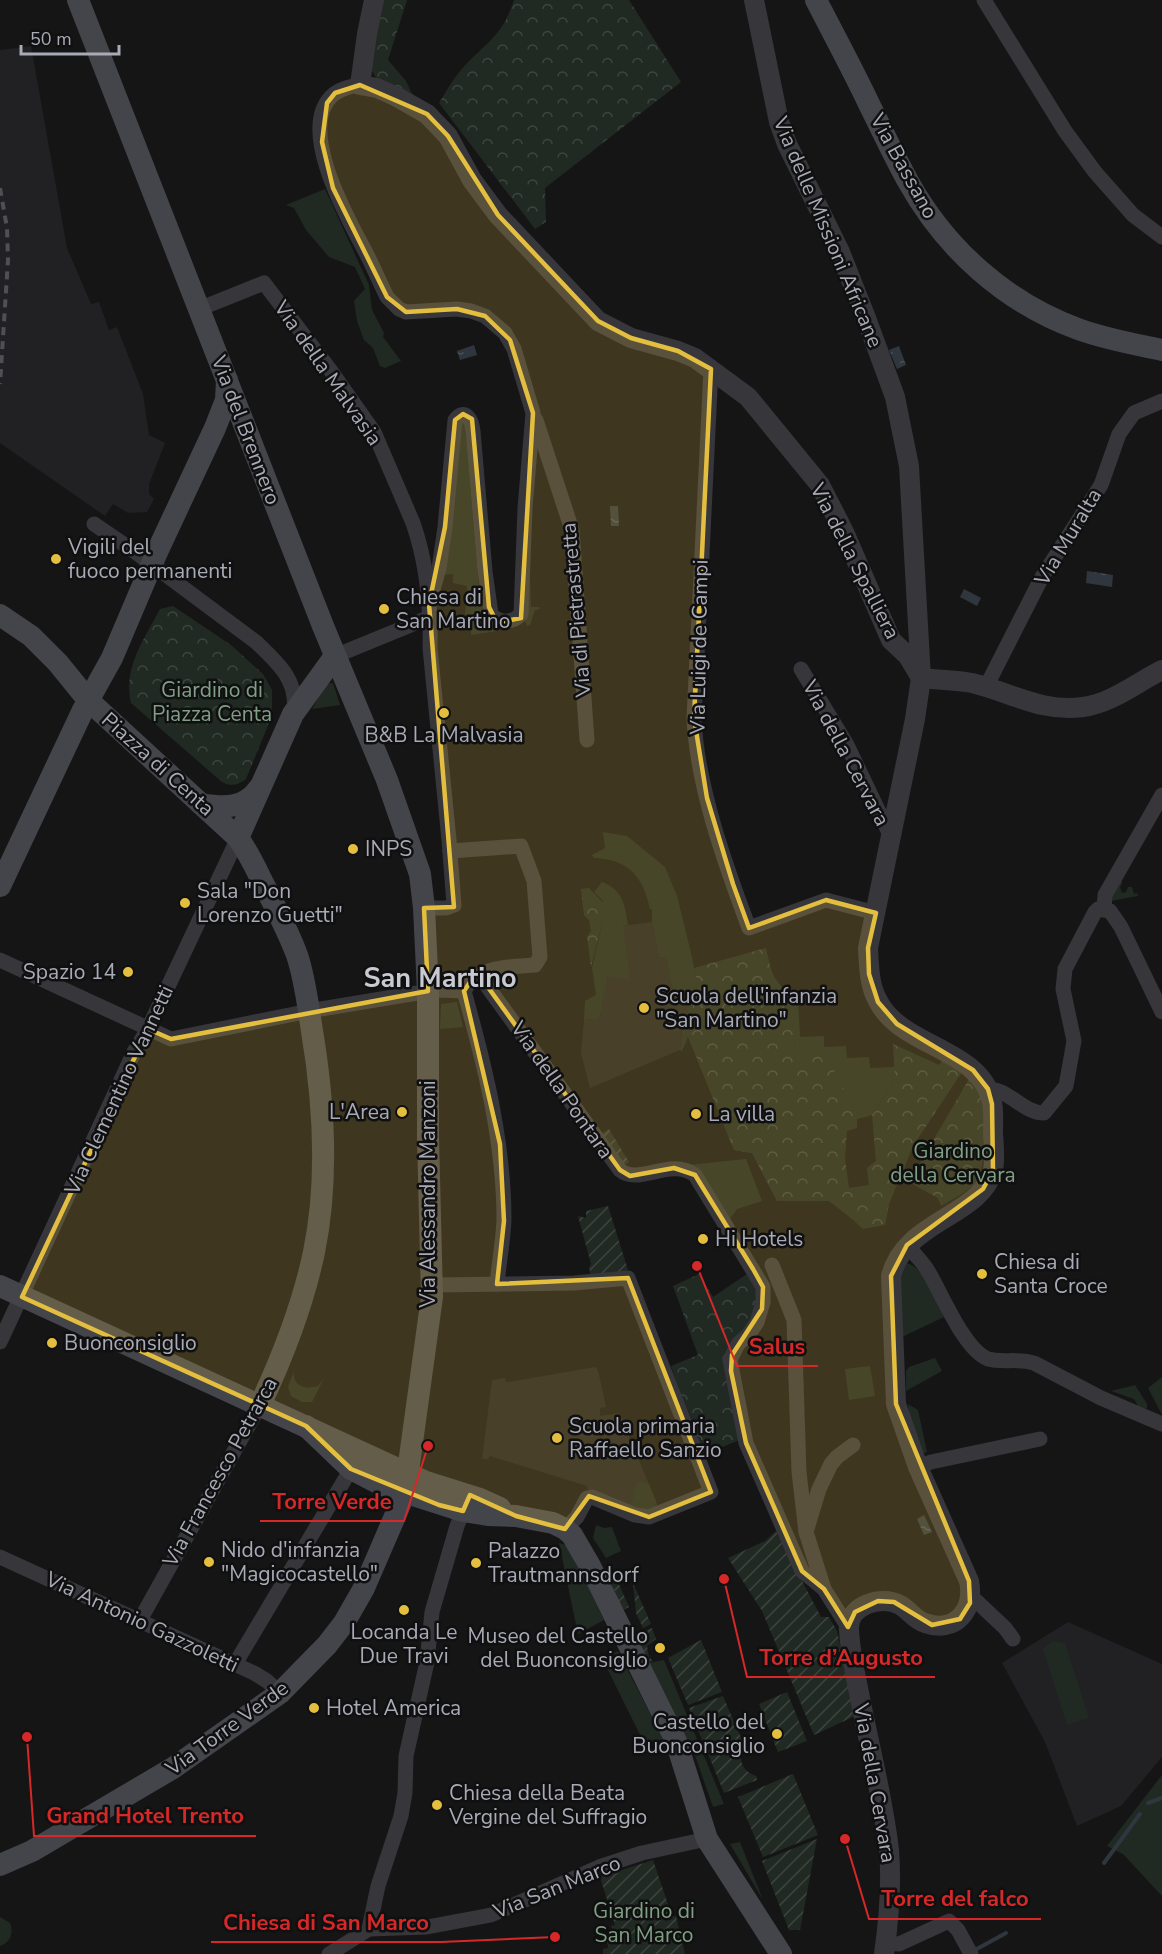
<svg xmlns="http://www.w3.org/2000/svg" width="1162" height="1954" font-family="'Nunito Sans',sans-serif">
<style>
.built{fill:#212123}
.grass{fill:#212923}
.forest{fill:url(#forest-crowns);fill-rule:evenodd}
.garden{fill:url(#garden-furrows)}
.water{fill:url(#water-ripples)}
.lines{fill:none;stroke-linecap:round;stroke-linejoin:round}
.stream{stroke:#2f363e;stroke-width:4}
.minor{stroke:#36363b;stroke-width:15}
.tertiary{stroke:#36363b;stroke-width:20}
.secondary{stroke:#44454b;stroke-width:22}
.rail{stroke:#4f5056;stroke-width:4;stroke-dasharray:8 6;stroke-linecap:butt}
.marked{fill:#e4bf3f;fill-opacity:0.2;stroke:#e4bf3f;stroke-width:4.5;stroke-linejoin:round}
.poi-dot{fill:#e4bf3f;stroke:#101011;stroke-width:2}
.labels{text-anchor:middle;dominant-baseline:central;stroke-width:5;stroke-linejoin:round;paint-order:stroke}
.street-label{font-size:21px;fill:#a8aab6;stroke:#101011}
.poi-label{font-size:21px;fill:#a8aab6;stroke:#101011;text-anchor:start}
.park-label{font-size:21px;fill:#809f85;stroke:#101011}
.district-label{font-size:27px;font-weight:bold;fill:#c8cad2;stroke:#101011}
.leader{fill:none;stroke:#d62828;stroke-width:2}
.callout-dot{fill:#d62828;stroke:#101011;stroke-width:2}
.callout-label{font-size:22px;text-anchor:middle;font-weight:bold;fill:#d62828;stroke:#101011;stroke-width:5;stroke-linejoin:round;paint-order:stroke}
</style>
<defs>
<pattern id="forest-crowns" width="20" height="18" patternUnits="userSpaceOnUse" patternTransform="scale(1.5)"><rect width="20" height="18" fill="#212923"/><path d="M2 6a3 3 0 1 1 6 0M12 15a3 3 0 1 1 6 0" fill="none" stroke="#3e4541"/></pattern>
<pattern id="garden-furrows" width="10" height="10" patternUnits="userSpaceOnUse" patternTransform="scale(1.5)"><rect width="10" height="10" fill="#212923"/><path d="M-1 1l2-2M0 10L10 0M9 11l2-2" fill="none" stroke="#3e4541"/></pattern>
<pattern id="water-ripples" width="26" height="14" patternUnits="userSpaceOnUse" patternTransform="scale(1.5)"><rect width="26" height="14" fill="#2f363e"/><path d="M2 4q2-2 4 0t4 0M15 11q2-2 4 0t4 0" fill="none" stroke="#4a5058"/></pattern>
</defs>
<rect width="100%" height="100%" fill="#151516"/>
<g class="built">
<polygon points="31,46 67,248 91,304 99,302 109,330 117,327 143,394 149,435 165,443 149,484 149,494 154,499 147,512 128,513 113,504 105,516 0,443 0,50"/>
<polygon points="652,922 659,957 666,958 674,996 686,1004 689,1019 683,1022 680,1050 590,1088 581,1053 584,1020 596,1019 600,1016 604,987 623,926"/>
<polygon points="595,1367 598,1370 606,1407 600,1408 600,1416 619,1413 656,1501 648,1513 588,1490 587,1486 490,1456 488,1459 482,1459 492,1380 505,1378 506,1382 509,1382"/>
<polygon points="1068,1622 1162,1664 1162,1757 1121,1806 1077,1826 1045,1742 1002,1663"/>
</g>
<g class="grass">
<polygon points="325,189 369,285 372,310 384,333 383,337 401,361 385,368 380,366 373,348 364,340 357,321 354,301 365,289 355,267 329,257 306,230 294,208 286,205"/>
<path d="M460,421L465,424L480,602C483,618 494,619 497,631L471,635L472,622L470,617H465L467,586L453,583V574L442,575Z"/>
<polygon points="530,576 531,607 539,607 540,609 535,610 530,625 527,626 524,618"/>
<polygon points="333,683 340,705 312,709 326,684"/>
<path d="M603,832L627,836L665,867L677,896L691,953L697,982L695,1000L776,1126L857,1223L829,1201H777L752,1153L734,1150L688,1037L682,1051L680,1050L683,1022L689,1019L686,1004L674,996L666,958L659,957L652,922V909H650C643,876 628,859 594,858L592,855L605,848Z"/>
<polygon points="1122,879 1122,884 1120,887 1122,893 1126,892 1128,887 1132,887 1134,894 1137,893 1138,896 1111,901 1115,883"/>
<path d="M602,882C623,890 625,905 628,925L623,926L630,980L607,976L600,1016L597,1019L584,1020L585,1001L596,995L592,968L603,920V901L594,892Z"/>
<polygon points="789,999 798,999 800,1037 824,1036 824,1047 846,1046 847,1058 869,1057 870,1068 895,1067 895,1081 872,1115 857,1119 838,1078 836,1076 830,1058 795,1048"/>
<polygon points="457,1002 463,1027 440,1029 441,1004"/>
<path d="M746,1159L762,1201L737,1209L729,1220C717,1198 709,1179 688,1165Z"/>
<path d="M906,1263C926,1267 935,1300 944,1317L902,1337L897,1266Z"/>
<polygon points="935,1358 942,1371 906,1391 906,1371 909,1367"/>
<polygon points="870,1366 875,1396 849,1400 845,1369"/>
<path d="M294,1371C292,1386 305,1390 318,1386L324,1378L312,1402H302L291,1396L288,1387Z"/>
<polygon points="1162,1377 1162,1415 1148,1388"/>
<polygon points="1135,1385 1147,1404 1147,1408 1145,1409 1138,1406 1134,1399 1111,1391"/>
<polygon points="908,1404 918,1410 927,1452 920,1455 910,1422"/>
<polygon points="637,1482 649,1484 658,1507 655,1511 627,1510 633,1498"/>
<polygon points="596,1525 604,1528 612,1527 621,1551 606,1558 593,1538"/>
<polygon points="559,1543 569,1546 604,1620 578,1634"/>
<polygon points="1053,1641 1065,1643 1089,1718 1067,1725 1043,1649"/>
<polygon points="618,1651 663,1739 644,1743 602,1658"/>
<polygon points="664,1660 724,1804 713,1807 696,1758 649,1663"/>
<polygon points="1162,1775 1162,1896 1123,1854 1107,1846"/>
<polygon points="740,1842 763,1900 730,1844"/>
<path d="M0,1917L10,1923C14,1933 10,1943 0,1946Z"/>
</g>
<g class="forest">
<polygon points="380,0 407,0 388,60 406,81 413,96 376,78 370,67"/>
<path d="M514,0H629L681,82L545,188L546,222L535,229L439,103C448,88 457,73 469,61C492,39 504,31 514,0Z"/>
<path d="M173,606L231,645L263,674L272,690V716L246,779C238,785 231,787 222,782L131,703C123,667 144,640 160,609Z"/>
<polygon points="589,888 604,904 603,920 591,967 587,937 591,931 589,920 584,915 581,889"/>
<path d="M766,948C771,969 771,979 789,993L795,1048L830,1057L836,1076L838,1077L857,1118L873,1114L895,1081L893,1044L939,1065L943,1060L962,1072L913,1146L889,1204L885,1225L863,1229L840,1208L829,1201H777L752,1153L734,1150L688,1036L697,982L694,968ZM872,1115L876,1161L867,1168L869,1185L849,1188L845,1158L847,1131L857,1128V1119Z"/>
<path d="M969,1079C972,1084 978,1089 980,1094C986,1112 987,1167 976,1182C967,1193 952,1199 941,1206L938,1198L909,1182Z"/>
<polygon points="750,1272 758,1292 751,1324 736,1337 742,1439 700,1456 671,1366 698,1355 673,1286 699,1274 713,1297"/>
</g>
<g class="garden">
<polygon points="609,1129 629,1162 626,1164 614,1160 599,1135"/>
<polygon points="608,1206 628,1270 611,1275 591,1277 589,1267 591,1264 578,1216 586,1218 586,1211"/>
<polygon points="776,1531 821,1617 829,1617 837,1631 855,1716 814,1735 762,1611 728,1558 765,1541"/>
<polygon points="611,1566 629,1607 623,1610 605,1569"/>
<polygon points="633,1583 651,1624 643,1628 636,1613"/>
<polygon points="652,1628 656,1639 647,1646 649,1657 653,1661 649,1663 638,1638 639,1634"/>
<polygon points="701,1640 722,1692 688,1705 668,1658"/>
<polygon points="787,1692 807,1741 778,1752 759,1704"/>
<path d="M723,1696L744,1745C738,1759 741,1771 756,1776L757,1780L724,1793L689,1708Z"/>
<polygon points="793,1774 818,1835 763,1857 738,1797"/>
<polygon points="817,1839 800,1930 789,1930 762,1861"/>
<polygon points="653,1860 672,1916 676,1916 685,1954 603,1954 603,1949 608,1948 607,1938 613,1936 611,1926 615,1925 600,1877"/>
</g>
<g class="water">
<polygon points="474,345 477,355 460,360 457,351"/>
<polygon points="899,346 906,365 897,369 889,350"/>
<polygon points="610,506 618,506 619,526 611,526"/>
<polygon points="1087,571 1113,575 1112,587 1086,583"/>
<polygon points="964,589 981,598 977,606 960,597"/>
<polygon points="924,1515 932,1532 924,1535 917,1519"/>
</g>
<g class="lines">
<g class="stream">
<polyline points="1148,1803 1162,1798"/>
<polyline points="1104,1863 1140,1814"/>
<polyline points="975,1950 1006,1933"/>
</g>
<g class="minor">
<polyline points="984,0 1065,131 1095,172 1133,215 1162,237"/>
<path d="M360,85C351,86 342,88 334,94C295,126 347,217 365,251C373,266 379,281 387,297L399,309L406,312L457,309L471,311L485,316L505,333L514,349L533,413L525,508L521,614C513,623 499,624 491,614L485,571L473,431C472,420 465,407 455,420L445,527L439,568L429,604"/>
<path d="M199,309L264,283L331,371L374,432L413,523C427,563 431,605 430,648L449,840L454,905L446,908H424"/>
<path d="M711,369L694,718C697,786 725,864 749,928L826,900L876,913"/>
<polyline points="536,420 572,530 587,740"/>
<path d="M94,524L138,554L256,642C277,662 298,680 294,711"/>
<polyline points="335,656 430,617"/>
<polyline points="801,669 847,745 891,837"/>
<polyline points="986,687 1042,577 1101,485 1119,434 1134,413 1162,401"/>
<path d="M450,851L521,846L534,881L540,957L535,965C510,967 478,965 464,991C485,1066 504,1142 504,1220C503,1242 499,1263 497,1284"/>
<polyline points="1104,909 1105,895 1162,795"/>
<polyline points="0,960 171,1039 309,1011 411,994 439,990 464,991"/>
<path d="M479,975L620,1170C639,1186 670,1157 695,1175L763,1287V1302L757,1322L749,1334L738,1344L730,1360L746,1443L802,1571L824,1589"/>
<path d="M988,1089C1009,1089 1023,1113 1044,1113L1066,1086L1074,1041L1063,989L1065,969L1095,912L1098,909L1110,911L1121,927L1162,1012"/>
<path d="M907,1245C914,1254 923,1262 928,1271C941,1292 964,1350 988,1359C1002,1363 1019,1358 1034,1363L1101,1398L1162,1424"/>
<polyline points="772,1265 794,1320 799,1472 806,1532"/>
<polyline points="432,1285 574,1283 628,1278 711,1492 649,1517 635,1515 592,1497 587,1498 577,1517 565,1529"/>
<polyline points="0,1342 134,1052 148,1029 238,838"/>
<polyline points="918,1467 931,1462 1040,1439"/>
<polyline points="0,1557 254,1673 267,1681 280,1693"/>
<polyline points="971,1596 1005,1628 1013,1639"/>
<polyline points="140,1620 260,1405"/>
<polyline points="848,1627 824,1589 806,1532 819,1489 831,1464 837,1457 853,1445"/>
<polyline points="235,1664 351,1469"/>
<polyline points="369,1929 378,1886 401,1816 405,1793 406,1756 427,1662 432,1612 457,1526 466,1504"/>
<polyline points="886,1943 899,1944 949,1921 958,1930 971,1954"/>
<polyline points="329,1954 369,1929 427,1927 491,1915 599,1867 642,1853 707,1839"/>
</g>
<g class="tertiary">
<polyline points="374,0 367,34 360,85 377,88 397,97 427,114 448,136 472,180 498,215 598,321 631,338 678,351 695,358 748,397 820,485 844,532 891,640 908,656 920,676"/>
<path d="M754,0L779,122L787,144L840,252L866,318L895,397L909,466L921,678L915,719L868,948C869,966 869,985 878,1001C902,1048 981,1048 992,1102C994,1112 993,1123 993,1134C994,1145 995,1159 993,1170C981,1217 905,1220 891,1276L896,1404L918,1467L969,1581C975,1609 956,1634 925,1623C915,1620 909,1610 900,1605C881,1594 847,1606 849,1630C850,1651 855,1673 859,1693C869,1745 883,1797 889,1850C892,1885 889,1919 884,1954"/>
<path d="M921,678C938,680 956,680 972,683C1010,692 1042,713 1083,707C1112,703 1136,683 1162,670"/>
</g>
<g class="secondary">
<path d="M816,0C834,35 853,70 870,106C883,132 895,158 909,183C946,249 1006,303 1078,329C1105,339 1134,344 1162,350"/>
<path d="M0,615L31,636L58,663L88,700L238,838C249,853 256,869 264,885C276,908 288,931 297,955C305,979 308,1005 312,1031C324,1103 329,1179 314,1252C303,1305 283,1356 260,1405"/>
<path d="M201,804C224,808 245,809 259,788"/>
<polyline points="238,838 293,714 335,656"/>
<polyline points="0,886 83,710 112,658 157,552 215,428 226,400 227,380"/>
<polyline points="0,1286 426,1482 480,1499 500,1508"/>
<polyline points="306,1426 351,1469 382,1485 463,1511 488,1515 516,1516 553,1523 565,1529 572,1535 590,1566 676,1741 707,1839 781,1954"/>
<polyline points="0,1865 32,1851 173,1768 280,1693 327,1645 344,1623 364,1588 405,1493 432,1297 428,1137 428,991 424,908 420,874 387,780 323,626 78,0"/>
</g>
<polyline class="rail" points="0,188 7,228 8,260 0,384"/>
</g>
<path class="marked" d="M360,85L427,114L448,136L498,215L598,321L631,338L678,351L711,369L694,718L707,798L733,884L749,928L826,900L876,913L868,948L869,974L878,1002L897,1024L973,1070L988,1089L992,1104L993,1170L983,1189L907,1245L891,1276L896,1404L969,1581L970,1603L960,1619L932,1625L894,1602L878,1601L855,1612L848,1627L824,1589L802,1571L746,1443L731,1371L732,1355L762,1309L763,1287L753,1269L695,1175L674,1168L630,1176L620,1170L477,972L464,991L500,1144L504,1221L497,1284L628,1278L711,1492L649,1517L589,1496L565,1529L516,1516L470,1495L463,1511L439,1505L351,1469L306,1426L22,1297L148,1029L171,1039L428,991L424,908L454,907L429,604L445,527L455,420L463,414L472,419L489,607L495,619L505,621L521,618L533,413L510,340L485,316L457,309L406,312L387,297L333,188L322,142L327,103L335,93Z"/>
<g class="poi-dot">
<circle cx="56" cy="559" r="6"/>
<circle cx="384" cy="609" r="6"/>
<circle cx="444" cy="713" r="6"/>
<circle cx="353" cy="849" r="6"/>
<circle cx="185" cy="903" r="6"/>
<circle cx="128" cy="972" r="6"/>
<circle cx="644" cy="1008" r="6"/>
<circle cx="402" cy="1112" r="6"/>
<circle cx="696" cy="1114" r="6"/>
<circle cx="703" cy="1239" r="6"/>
<circle cx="982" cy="1274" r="6"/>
<circle cx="52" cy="1343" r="6"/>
<circle cx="557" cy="1438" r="6"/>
<circle cx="209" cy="1562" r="6"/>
<circle cx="476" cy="1563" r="6"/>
<circle cx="404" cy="1610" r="6"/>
<circle cx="660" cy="1648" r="6"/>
<circle cx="314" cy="1708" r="6"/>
<circle cx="777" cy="1734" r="6"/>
<circle cx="437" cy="1805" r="6"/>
</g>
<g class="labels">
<g class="street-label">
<text transform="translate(904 166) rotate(61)">Via Bassano</text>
<text transform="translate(828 232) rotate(67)">Via delle Missioni Africane</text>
<text transform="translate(328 373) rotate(55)">Via della Malvasia</text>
<text transform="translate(246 430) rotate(69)">Via del Brennero</text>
<text transform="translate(1068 537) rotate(-59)">Via Muralta</text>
<text transform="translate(855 561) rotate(63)">Via della Spalliera</text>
<text transform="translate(576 610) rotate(-95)">Via di Pietrastretta</text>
<text transform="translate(699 647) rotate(-89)">Via Luigi de Campi</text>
<text transform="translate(846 753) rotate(62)">Via della Cervara</text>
<text transform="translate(158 764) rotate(42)">Piazza di Centa</text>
<text transform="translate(119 1090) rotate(-65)">Via Clementino Vannetti</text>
<text transform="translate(562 1090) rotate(55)">Via della Pontara</text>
<text transform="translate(428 1194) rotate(-90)">Via Alessandro Manzoni</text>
<text transform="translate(220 1472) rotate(-61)">Via Francesco Petrarca</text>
<text transform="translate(142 1622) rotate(25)">Via Antonio Gazzoletti</text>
<text transform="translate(227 1728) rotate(-36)">Via Torre Verde</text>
<text transform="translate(875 1783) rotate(80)">Via della Cervara</text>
<text transform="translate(557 1887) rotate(-22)">Via San Marco</text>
</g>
<g class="poi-label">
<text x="68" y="547">Vigili del<tspan x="68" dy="24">fuoco permanenti</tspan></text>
<text x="396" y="597">Chiesa di<tspan x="396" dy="24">San Martino</tspan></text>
<text x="444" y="735" text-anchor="middle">B&amp;B La Malvasia</text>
<text x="365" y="849">INPS</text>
<text x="197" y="891">Sala "Don<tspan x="197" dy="24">Lorenzo Guetti"</tspan></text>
<text x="116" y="972" text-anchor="end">Spazio 14</text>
<text x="656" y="996">Scuola dell'infanzia<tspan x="656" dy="24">"San Martino"</tspan></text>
<text x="390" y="1112" text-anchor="end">L'Area</text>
<text x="708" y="1114">La villa</text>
<text x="715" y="1239">Hi Hotels</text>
<text x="994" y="1262">Chiesa di<tspan x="994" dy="24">Santa Croce</tspan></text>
<text x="64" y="1343">Buonconsiglio</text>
<text x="569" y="1426">Scuola primaria<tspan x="569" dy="24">Raffaello Sanzio</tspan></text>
<text x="221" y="1550">Nido d'infanzia<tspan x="221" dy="24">"Magicocastello"</tspan></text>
<text x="488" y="1551">Palazzo<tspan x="488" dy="24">Trautmannsdorf</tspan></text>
<text x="404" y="1632" text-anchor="middle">Locanda Le<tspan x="404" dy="24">Due Travi</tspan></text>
<text x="648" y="1636" text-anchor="end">Museo del Castello<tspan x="648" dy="24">del Buonconsiglio</tspan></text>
<text x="326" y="1708">Hotel America</text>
<text x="765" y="1722" text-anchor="end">Castello del<tspan x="765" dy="24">Buonconsiglio</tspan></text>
<text x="449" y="1793">Chiesa della Beata<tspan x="449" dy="24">Vergine del Suffragio</tspan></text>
</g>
<g class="park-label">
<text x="212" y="690">Giardino di<tspan x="212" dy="24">Piazza Centa</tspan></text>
<text x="953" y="1151">Giardino<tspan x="953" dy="24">della Cervara</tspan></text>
<text x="644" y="1911">Giardino di<tspan x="644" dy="24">San Marco</tspan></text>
</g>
<g class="district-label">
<text x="440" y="978">San Martino</text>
</g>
</g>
<path class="leader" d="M697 1266L737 1366H818M428 1446L404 1521H260M724 1579L747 1677H935M27 1737L34 1836H256M845 1839L869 1919H1041M555 1937L441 1942H211"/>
<g class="callout-dot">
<circle cx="697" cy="1266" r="6"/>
<circle cx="428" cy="1446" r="6"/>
<circle cx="724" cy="1579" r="6"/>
<circle cx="27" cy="1737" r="6"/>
<circle cx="845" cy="1839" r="6"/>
<circle cx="555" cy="1937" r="6"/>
</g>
<g class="callout-label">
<text x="777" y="1354">Salus</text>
<text x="332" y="1509">Torre Verde</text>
<text x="841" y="1665">Torre d’Augusto</text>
<text x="145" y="1823">Grand Hotel Trento</text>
<text x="955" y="1906">Torre del falco</text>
<text x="326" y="1930">Chiesa di San Marco</text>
</g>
<path d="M21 45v9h98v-9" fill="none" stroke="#a8aab6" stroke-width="3"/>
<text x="30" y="45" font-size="18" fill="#a8aab6" stroke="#101011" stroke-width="4.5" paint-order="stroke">50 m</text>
</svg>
